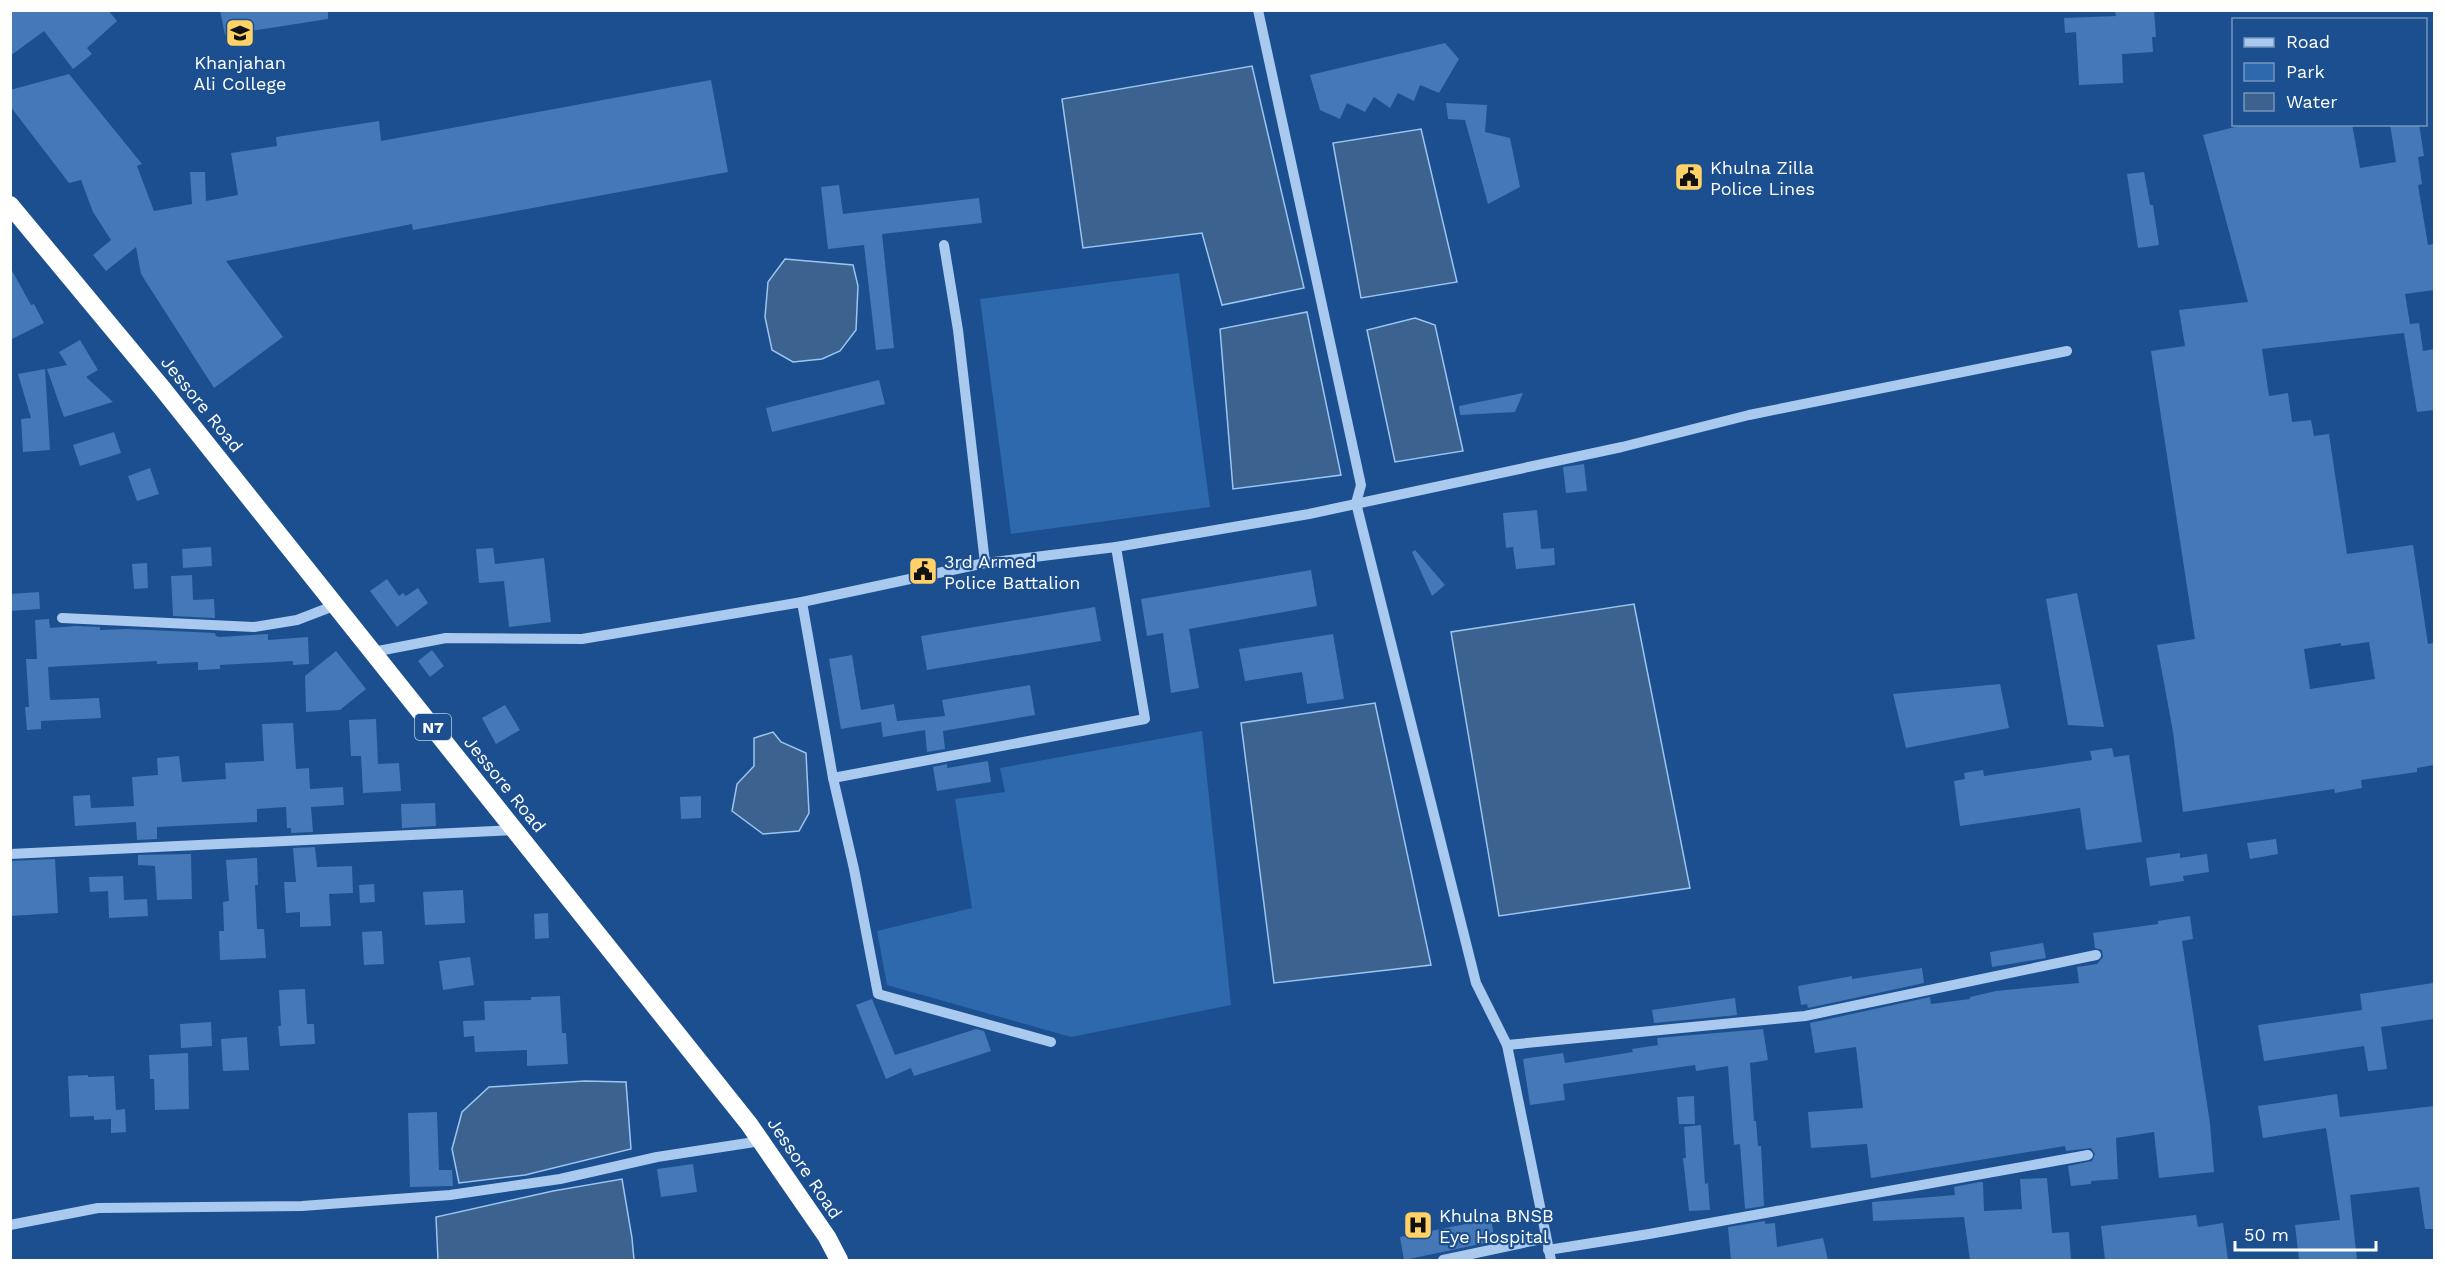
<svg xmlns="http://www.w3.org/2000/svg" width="2445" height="1271" font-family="'Work Sans',sans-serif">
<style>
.green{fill:#2e69ad}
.water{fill:#3c6290;stroke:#9cc4f0;stroke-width:1.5}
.building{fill:#4478b7;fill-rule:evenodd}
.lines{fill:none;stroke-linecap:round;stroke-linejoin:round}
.minor{stroke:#a9c9ee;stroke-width:10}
.highway{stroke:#fff;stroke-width:18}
.labels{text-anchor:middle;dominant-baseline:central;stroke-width:4.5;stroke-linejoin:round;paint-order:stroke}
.shield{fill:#1b4f8f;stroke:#bbcadd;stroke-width:1.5}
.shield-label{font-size:16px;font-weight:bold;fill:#fff}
.poi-label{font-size:18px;fill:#fff;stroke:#1b4f8f;text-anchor:start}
.street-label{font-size:18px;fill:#fff;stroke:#1b4f8f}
</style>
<rect width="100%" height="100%" fill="#1b4f8f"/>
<g class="green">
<polygon points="1179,273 1210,507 1011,534 980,299"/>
<polygon points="1202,731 1231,1005 1071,1037 887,985 877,931 972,908 955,799 1005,792 1000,768"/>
</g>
<g class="water">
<polygon points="1252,66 1304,288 1222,305 1202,233 1083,248 1062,99"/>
<polygon points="1421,129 1457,282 1361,298 1333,143"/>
<polygon points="785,259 853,265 858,286 856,330 840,351 822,359 793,362 772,350 765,317 768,282"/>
<polygon points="1307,312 1341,475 1233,489 1220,329"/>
<polygon points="1415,318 1435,325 1463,451 1395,462 1367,330"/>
<polygon points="1634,604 1690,888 1499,916 1451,632"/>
<polygon points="1375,703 1431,965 1274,983 1241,723"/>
<polygon points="773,732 781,742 806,753 809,813 799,831 763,834 732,811 737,784 754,766 754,738"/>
<polygon points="585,1081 626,1082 631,1149 525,1175 459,1183 452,1149 462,1112 489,1087"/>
<polygon points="622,1179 632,1238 634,1260 438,1260 436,1217 553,1191"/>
</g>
<g class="building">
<polygon points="10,10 108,10 117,21 87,48 92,54 73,69 44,31 10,56"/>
<polygon points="220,10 328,10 328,19 225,35"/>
<polygon points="2115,10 2154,10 2156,37 2152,37 2153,52 2122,54 2123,83 2079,85 2076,32 2065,33 2064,18 2116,16"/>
<polygon points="1445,43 1459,59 1439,93 1420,85 1414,101 1398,93 1390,108 1374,97 1365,112 1347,103 1340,119 1320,110 1310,75"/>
<polygon points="69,74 142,164 137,166 154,211 192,204 190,172 205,172 206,201 238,195 231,153 277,146 276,137 379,121 381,141 711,80 728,172 413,230 412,224 226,261 283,337 214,388 141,274 136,247 106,271 93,255 111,240 93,212 81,180 69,183 10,106 10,90"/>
<polygon points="1446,103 1487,105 1485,132 1510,138 1520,187 1488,204 1465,120 1448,119"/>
<path d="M2247,124H2352L2360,168L2396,162L2390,124H2419L2424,156L2418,157L2422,184L2418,185L2428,245L2434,244V290L2405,294L2410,324L2419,323L2423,351L2434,349V410L2417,412L2404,333L2262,349L2269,396L2288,393L2292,422L2311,420L2314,436L2329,434L2347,554L2413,545L2428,644L2434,643V765L2417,768V772L2361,780L2362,788L2335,793L2334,789L2183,812L2173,732L2157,645L2195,639L2151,351L2185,346L2179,310L2248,302L2203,135ZM2369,642L2375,679L2310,689L2304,649L2341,643V646Z"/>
<polygon points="2144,172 2150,205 2153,205 2159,245 2138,248 2127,174"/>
<polygon points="839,185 843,214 979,198 982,223 882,234 894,348 876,350 864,245 828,249 821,187"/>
<polygon points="10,267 31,305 34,304 44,323 10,340"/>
<polygon points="80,340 98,370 86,377 113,402 64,417 47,369 67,365 59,352"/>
<polygon points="45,369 50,450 23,452 21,419 31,418 18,374"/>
<polygon points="879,380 885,404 772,432 766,408"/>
<polygon points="1523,393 1515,412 1460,415 1459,406"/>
<polygon points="114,432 121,453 80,466 73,445"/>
<polygon points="1584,464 1587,491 1566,493 1563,467"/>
<polygon points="150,468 159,494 137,501 128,476"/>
<polygon points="1537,510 1541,549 1554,548 1555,565 1516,569 1513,547 1506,548 1503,513"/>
<polygon points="211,547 212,566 183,568 182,549"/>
<polygon points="493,548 495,564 544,558 551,622 509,627 504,581 479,583 476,549"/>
<polygon points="1415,550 1445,585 1432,596 1412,552"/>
<polygon points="147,563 148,588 134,589 132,564"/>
<polygon points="1311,570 1317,606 1189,629 1199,688 1171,693 1163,633 1147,636 1141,599"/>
<polygon points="192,575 193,600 214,599 215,618 173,616 171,576"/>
<polygon points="387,579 399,596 403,593 406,596 418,588 428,603 397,627 370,591"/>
<polygon points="39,592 40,609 10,611 10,594"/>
<polygon points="2077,593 2104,727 2068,725 2046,599"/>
<polygon points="1095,607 1101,641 927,670 921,636"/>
<polygon points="49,619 50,628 76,626 100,627 100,630 127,629 215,633 216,636 219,637 268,634 268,640 308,637 309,664 293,665 293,661 220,665 220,669 198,670 198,662 157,664 157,661 48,667 50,700 99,698 101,718 41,721 41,729 27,730 25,707 29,707 26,659 37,659 35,620"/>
<polygon points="1333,634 1344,699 1307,704 1302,672 1245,681 1239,649"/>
<polygon points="432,650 444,666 430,677 418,661"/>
<polygon points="336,651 366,689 340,710 306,712 305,676"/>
<polygon points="852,655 861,710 894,704 897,721 945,716 942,700 1030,685 1035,715 943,731 945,749 927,752 925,730 883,737 881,722 841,729 829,659"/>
<polygon points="2000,684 2009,728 1906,748 1893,694"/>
<polygon points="505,705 520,730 496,744 482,718"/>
<polygon points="376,719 378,764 399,763 401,791 363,793 361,756 351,756 349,720"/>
<polygon points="293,723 296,769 309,768 310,789 343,787 344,805 311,807 313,832 291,833 291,828 287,828 286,807 257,809 257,822 157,827 157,839 137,840 136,822 75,826 73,796 90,795 91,808 134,806 132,777 158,775 157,758 179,756 182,782 226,779 225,763 264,761 262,724"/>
<polygon points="2112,748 2114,757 2129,755 2142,842 2086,850 2080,808 1960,826 1954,781 1965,779 1964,773 1983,770 1984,776 2092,760 2090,751"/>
<polygon points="988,761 991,782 937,791 933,767 947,764 947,768"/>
<polygon points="701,796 701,818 681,819 680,797"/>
<polygon points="435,803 436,826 402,828 401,804"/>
<polygon points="2276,839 2278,854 2250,859 2247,843"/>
<polygon points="315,847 317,867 352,866 353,893 329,894 331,926 300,927 300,912 286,913 284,882 296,882 293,848"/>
<polygon points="2180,853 2180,858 2207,854 2209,872 2183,876 2184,881 2150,886 2146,858"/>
<polygon points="191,854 192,899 157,900 155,866 138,865 138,855"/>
<polygon points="257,858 258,885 255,885 257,929 264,929 266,958 220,960 219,931 224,931 223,902 229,901 226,860"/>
<polygon points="55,859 58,913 10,916 10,861"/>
<polygon points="123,876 124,900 147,899 148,916 109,918 108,891 90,892 89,877"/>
<polygon points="374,884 375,902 360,903 359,885"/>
<polygon points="463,890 465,923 425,925 423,892"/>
<polygon points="548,913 549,938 535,939 534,914"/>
<polygon points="2190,916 2193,939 2182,941 2210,1123 2214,1172 2159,1178 2154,1132 2116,1138 2118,1179 2091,1181 2091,1184 2071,1186 2068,1166 2092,1161 2095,1154 2091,1148 2066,1151 2065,1146 1871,1178 1867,1144 1811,1148 1808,1112 1863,1108 1856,1047 1815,1053 1810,1023 1930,997 1931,1004 1970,999 1970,997 1996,991 2079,983 2077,967 2097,964 2103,957 2102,950 2095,948 2093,933 2158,924 2158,921"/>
<polygon points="382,931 384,964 364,965 362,932"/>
<polygon points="2043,943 2046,958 1992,967 1990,952"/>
<polygon points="470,957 474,985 443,990 439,961"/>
<polygon points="1922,968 1924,983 1808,1008 1807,1004 1801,1005 1798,986 1852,976 1852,979"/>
<polygon points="2433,983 2434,1019 2381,1027 2387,1069 2368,1071 2364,1046 2264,1061 2258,1025 2362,1010 2360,994"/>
<polygon points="305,989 307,1024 314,1024 315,1044 280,1046 278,1026 281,1026 279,990"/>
<polygon points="560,996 562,1033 566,1033 568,1064 527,1066 527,1050 475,1052 474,1036 464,1037 463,1021 485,1020 484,1001 531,1000 531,997"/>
<polygon points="1735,998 1737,1015 1654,1023 1652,1010"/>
<polygon points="872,999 895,1055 976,1029 984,1031 991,1051 914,1076 911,1068 886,1079 856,1005"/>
<polygon points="211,1022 212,1046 181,1048 180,1024"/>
<polygon points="1763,1029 1768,1060 1750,1063 1754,1121 1756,1121 1758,1146 1761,1146 1764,1206 1745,1209 1740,1144 1734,1145 1728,1066 1696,1071 1695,1065 1563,1084 1565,1100 1530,1105 1523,1059 1563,1053 1565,1063 1633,1052 1632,1049 1658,1045 1657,1038"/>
<polygon points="247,1037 249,1070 223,1071 221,1039"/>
<polygon points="188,1053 189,1109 155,1110 154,1079 150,1079 149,1055"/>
<polygon points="88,1075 88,1077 114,1076 116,1110 125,1109 126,1132 111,1133 111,1119 94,1120 94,1116 70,1117 68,1076"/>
<polygon points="2337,1094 2340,1117 2434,1106 2434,1229 2425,1229 2419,1187 2350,1195 2357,1260 2299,1260 2295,1225 2340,1220 2326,1128 2263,1138 2258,1106"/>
<polygon points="1694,1096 1695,1124 1679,1124 1677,1097"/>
<polygon points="437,1112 439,1170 452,1170 453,1186 410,1187 408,1113"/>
<polygon points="1701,1125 1705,1184 1708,1183 1710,1210 1689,1211 1683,1158 1686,1158 1684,1127"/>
<polygon points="693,1164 697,1192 661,1197 657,1169"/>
<polygon points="2047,1178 2052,1233 2069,1232 2071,1260 1970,1260 1964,1217 1873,1221 1872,1202 1955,1195 1954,1187 1979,1182 1983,1182 1984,1211 2022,1209 2020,1179"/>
<polygon points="2196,1215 2198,1227 2223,1223 2228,1260 2105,1260 2101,1226"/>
<polygon points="1491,1219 1495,1241 1404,1260 1400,1237"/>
<polygon points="1765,1221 1765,1224 1775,1223 1777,1247 1823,1238 1828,1260 1731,1260 1728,1227"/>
</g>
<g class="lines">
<g class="minor">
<polyline points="1258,10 1361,485 1356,503 1476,983 1507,1045"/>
<polyline points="944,245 958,330 985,563"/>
<polyline points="802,602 833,778 854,869 878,994 1051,1042"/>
<polyline points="62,618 254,627 297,620 336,605"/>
<polyline points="373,652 446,638 582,639 802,602 985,563 1116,547 1309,514 1622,447 1749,415 2067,351"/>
<polyline points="833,778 1145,719 1116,547"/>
<polyline points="10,854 515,830"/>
<polyline points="10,1225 98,1208 302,1206 450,1195 560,1179 657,1157 761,1141"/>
<polyline points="1548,1250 1649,1234 2088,1155"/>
<polyline points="1443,1260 1546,1238"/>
<polyline points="1551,1260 1507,1045 1805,1016 2096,955"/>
</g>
<polyline class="highway" points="10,205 162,388 749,1124 827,1237 839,1260"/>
</g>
<defs>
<g id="university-square" transform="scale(1.5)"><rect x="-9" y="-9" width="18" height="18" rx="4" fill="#ffd166" stroke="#1b4f8f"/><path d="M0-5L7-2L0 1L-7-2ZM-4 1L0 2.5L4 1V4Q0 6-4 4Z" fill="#111"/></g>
<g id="civic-square" transform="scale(1.5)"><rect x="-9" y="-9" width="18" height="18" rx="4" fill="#ffd166" stroke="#1b4f8f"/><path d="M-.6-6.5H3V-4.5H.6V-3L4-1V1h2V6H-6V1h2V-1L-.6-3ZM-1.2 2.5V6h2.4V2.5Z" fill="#111"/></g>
<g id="hospital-square" transform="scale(1.5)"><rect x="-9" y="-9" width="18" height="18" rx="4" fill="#ffd166" stroke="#1b4f8f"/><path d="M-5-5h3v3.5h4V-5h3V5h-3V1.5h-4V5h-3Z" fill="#111"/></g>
</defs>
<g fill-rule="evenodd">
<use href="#university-square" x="240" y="33"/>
<use href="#civic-square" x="1689" y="177"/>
<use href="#civic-square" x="923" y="571"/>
<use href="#hospital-square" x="1418" y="1225"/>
</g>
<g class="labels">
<rect class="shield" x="415" y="714" width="36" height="26" rx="4.5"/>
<g class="shield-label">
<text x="433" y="727">N7</text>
</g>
<g class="poi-label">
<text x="240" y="62" text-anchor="middle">Khanjahan<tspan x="240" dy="21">Ali College</tspan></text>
<text x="1710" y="167">Khulna Zilla<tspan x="1710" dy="21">Police Lines</tspan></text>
<text x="944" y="561">3rd Armed<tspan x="944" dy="21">Police Battalion</tspan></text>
<text x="1439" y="1215">Khulna BNSB<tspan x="1439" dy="21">Eye Hospital</tspan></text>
</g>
<g class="street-label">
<text transform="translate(202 404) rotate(51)">Jessore Road</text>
<text transform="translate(505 784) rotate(51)">Jessore Road</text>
<text transform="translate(805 1168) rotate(56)">Jessore Road</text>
</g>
</g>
<rect width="2445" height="1271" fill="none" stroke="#ffffff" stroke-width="24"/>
<rect x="2232" y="18" width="195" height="108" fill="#1b4f8f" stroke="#7695bc" stroke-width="1.5"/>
<rect x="2244" y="38" width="30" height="9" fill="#a9c9ee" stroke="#7695bc" stroke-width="1.5"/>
<text x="2286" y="48" font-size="18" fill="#ffffff">Road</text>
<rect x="2244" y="63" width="30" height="18" fill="#2e69ad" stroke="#7695bc" stroke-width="1.5"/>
<text x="2286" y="78" font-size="18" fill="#ffffff">Park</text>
<rect x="2244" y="93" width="30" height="18" fill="#3c6290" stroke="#7695bc" stroke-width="1.5"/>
<text x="2286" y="108" font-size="18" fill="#ffffff">Water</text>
<path d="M2235 1241v9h141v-9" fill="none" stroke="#ffffff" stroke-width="3"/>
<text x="2244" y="1241" font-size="18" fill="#ffffff" stroke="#1b4f8f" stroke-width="4.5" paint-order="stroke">50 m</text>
</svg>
